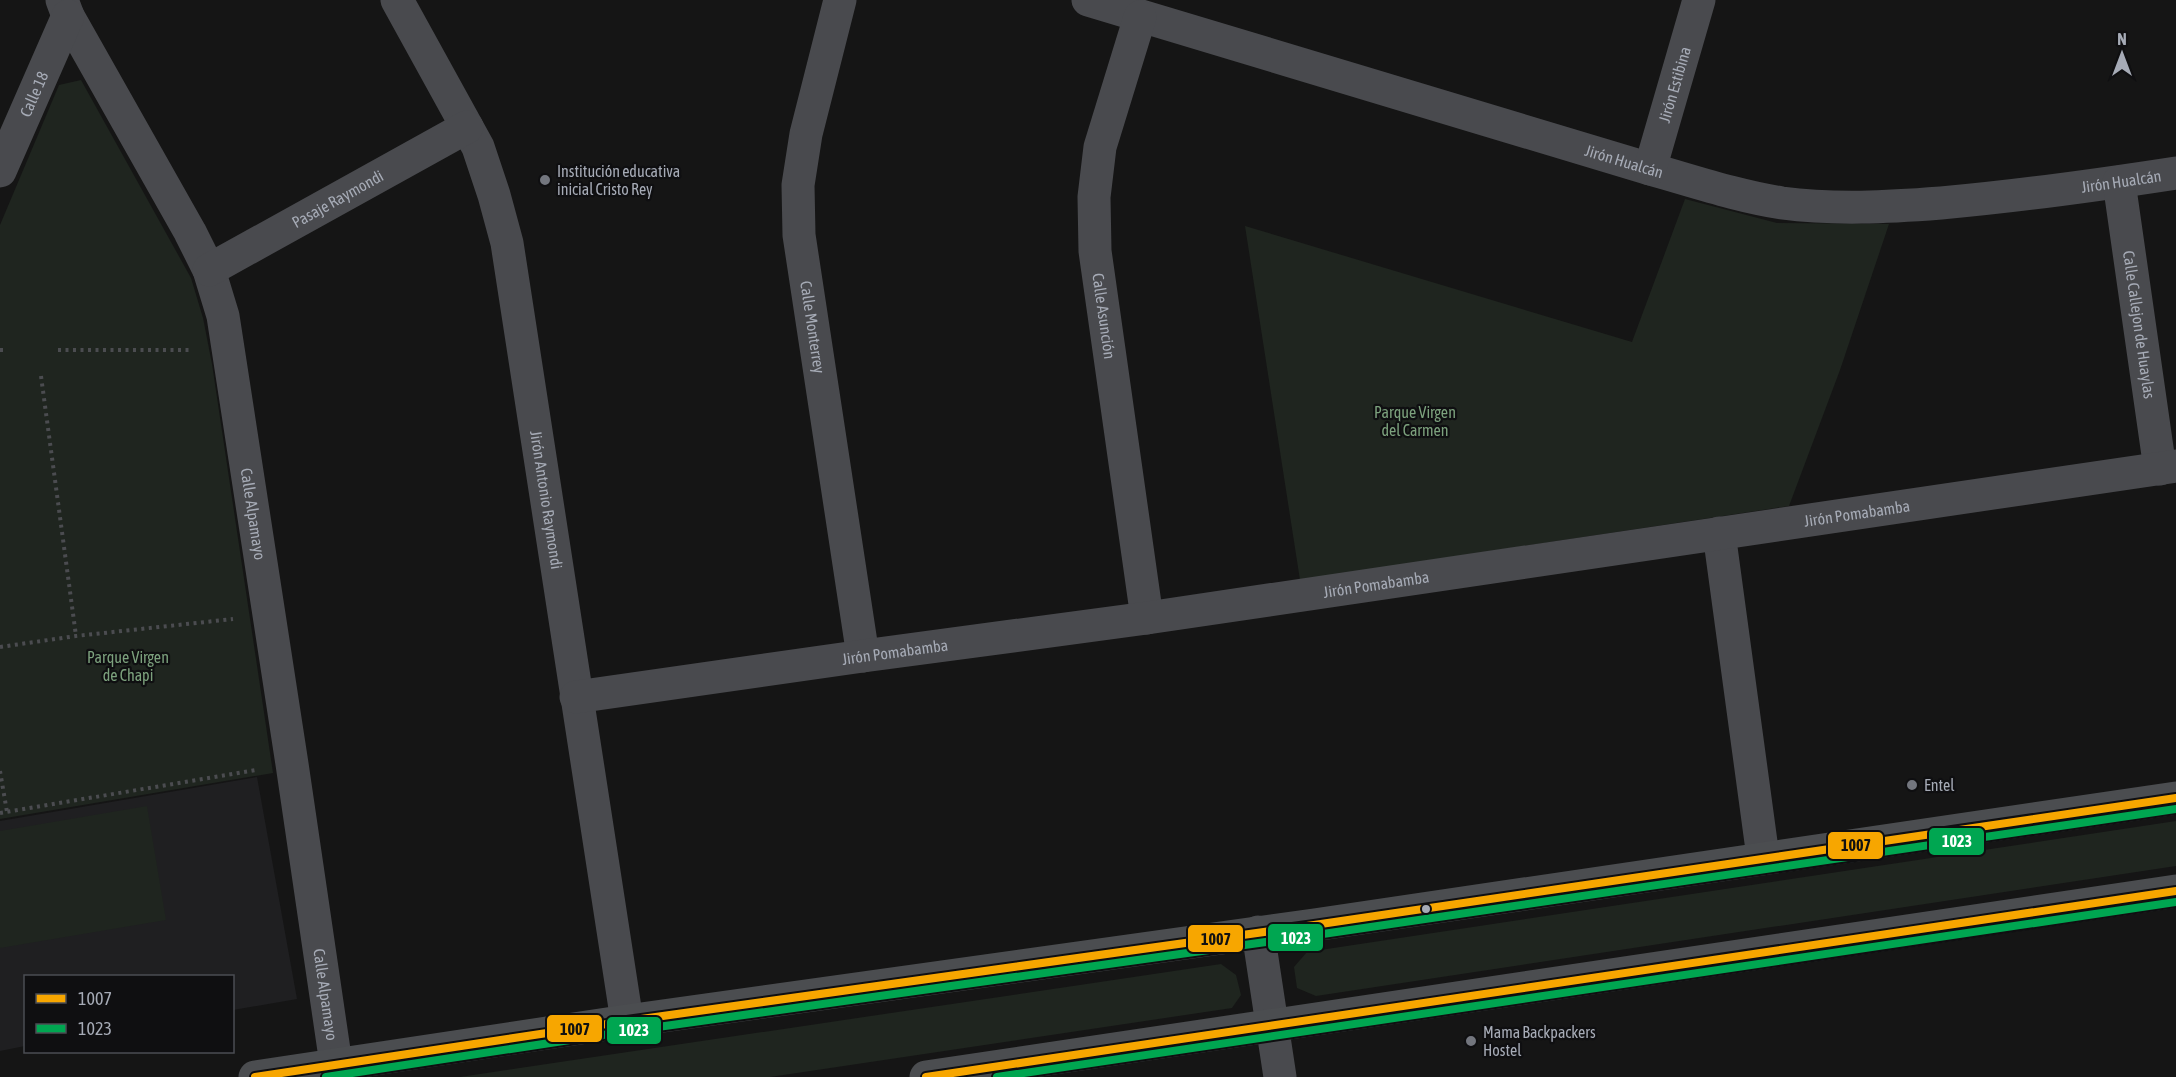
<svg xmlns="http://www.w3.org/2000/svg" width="2176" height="1077" font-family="'Asap Condensed',sans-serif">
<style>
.built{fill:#1f1f21}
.green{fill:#1f251f}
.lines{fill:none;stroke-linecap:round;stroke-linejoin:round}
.path{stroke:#4b4c50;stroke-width:4;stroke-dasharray:3 4.5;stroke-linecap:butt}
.minor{stroke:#494a4e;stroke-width:33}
.major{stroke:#4b4d50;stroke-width:33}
.bus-1-casing{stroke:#0f0f11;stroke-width:12}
.bus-2-casing{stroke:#0f0f11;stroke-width:12}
.bus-1{stroke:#f7a600;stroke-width:8}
.bus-2{stroke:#00a651;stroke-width:8}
.poi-dot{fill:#73767e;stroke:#0f0f11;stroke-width:2}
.bus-dot{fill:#a6abb6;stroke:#0f0f11;stroke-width:2}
.labels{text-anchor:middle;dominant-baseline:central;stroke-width:4.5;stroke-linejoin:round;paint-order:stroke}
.street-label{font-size:16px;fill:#a6abb6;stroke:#0f0f11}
.poi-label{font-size:16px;fill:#a6abb6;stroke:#0f0f11;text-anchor:start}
.park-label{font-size:16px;fill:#7ca17d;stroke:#0f0f11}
.line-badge{stroke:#0f0f11;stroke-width:2}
.badge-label{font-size:16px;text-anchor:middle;font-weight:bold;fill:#fff}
.pale-badge-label{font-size:16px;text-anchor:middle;font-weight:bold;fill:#111}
</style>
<rect width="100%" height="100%" fill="#151515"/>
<polygon class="built" points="257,777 297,999 233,1010 232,976 26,976 25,1046 0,1051 0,821"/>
<g class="green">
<polygon points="81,80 191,278 203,318 212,364 273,773 0,819 0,225 59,85"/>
<polygon points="1685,199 1777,223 1889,224 1840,370 1789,506 1300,580 1245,226 1632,342"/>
<polygon points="147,806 166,920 0,948 0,831"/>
<polygon points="2176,821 2176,866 1316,996 1297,988 1294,967 1307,952"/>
<polygon points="1221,964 1236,975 1241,995 1232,1008 770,1077 460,1077"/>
</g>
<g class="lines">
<g class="path">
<polyline points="0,350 6,350"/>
<polyline points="58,350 192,350"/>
<polyline points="41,376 76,636"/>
<polyline points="0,647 76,636 233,619"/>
<polyline points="0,771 7,812"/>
<polyline points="0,813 256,770"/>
</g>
<g class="minor">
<path id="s1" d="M62,0L68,16L190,232L209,270L223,316L292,764L336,1064"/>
<path id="s2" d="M397,0L478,147L494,195L507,243L627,1021"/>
<path id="s3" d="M840,0L806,134L798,185L799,235L863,656"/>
<path id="s4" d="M1088,0L1650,169C1693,181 1737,196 1782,203C1835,210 1888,207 1941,203C2020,196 2098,185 2176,173"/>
<path id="s5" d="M1140,17L1100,147L1094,197L1095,251L1147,618"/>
<path id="s6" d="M1650,169L1699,0"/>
<path id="s7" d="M0,171L68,16"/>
<path id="s8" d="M2119,182L2160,469"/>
<path id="s9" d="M209,270L467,127"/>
<polyline points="1719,533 1763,857"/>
<path id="s10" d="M576,697L863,656L1147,618L2176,466"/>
<polyline points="1258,932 1280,1077"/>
</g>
<g class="major">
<polyline points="255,1077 627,1021 1314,925 2176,798"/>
<polyline points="926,1077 2176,891"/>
</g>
<g class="bus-1-casing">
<g id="bus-1">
<polyline points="255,1077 627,1021 1314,925 2176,798"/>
<polyline points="926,1077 2176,891"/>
</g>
</g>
<g class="bus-2-casing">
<g id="bus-2">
<polyline points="326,1077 629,1031 1316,935 2176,809"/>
<polyline points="997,1077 2176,902"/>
</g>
</g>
<use href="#bus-1" class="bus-1"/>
<use href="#bus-2" class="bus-2"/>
</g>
<g class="poi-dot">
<circle cx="545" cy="180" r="6"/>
<circle cx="1912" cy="785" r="6"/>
<circle cx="1471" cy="1041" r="6"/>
</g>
<circle class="bus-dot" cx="1426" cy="909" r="5"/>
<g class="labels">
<g class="street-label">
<text stroke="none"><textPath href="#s6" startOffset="88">Jirón Estibina</textPath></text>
<text stroke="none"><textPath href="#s7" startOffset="84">Calle 18</textPath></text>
<text stroke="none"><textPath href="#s4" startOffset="560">Jirón Hualcán</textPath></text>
<text stroke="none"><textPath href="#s4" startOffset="1064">Jirón Hualcán</textPath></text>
<text stroke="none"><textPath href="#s9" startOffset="147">Pasaje Raymondi</textPath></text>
<text stroke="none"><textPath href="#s5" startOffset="306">Calle Asunción</textPath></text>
<text stroke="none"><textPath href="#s8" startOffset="144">Calle Callejon de Huaylas</textPath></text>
<text stroke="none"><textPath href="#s3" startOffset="333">Calle Monterrey</textPath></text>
<text stroke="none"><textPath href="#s2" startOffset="528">Jirón Antonio Raymondi</textPath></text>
<text stroke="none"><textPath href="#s10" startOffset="1294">Jirón Pomabamba</textPath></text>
<text stroke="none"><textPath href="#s1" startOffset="556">Calle Alpamayo</textPath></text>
<text stroke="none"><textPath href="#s10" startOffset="808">Jirón Pomabamba</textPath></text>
<text stroke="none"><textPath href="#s10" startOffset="322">Jirón Pomabamba</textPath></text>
<text stroke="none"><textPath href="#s1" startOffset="1042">Calle Alpamayo</textPath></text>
</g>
<g class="poi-label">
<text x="557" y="171">Institución educativa<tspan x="557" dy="18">inicial Cristo Rey</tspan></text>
<text x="1924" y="785">Entel</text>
<text x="1483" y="1032">Mama Backpackers<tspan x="1483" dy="18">Hostel</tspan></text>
</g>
<g class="park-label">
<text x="1415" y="412">Parque Virgen<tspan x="1415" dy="18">del Carmen</tspan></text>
<text x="128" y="657">Parque Virgen<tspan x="128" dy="18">de Chapi</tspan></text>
</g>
</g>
<g class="line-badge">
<rect x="1928" y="827" width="57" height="29" rx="6" fill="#00a651"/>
<rect x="1827" y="831" width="57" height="29" rx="6" fill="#f7a600"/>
<rect x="1267" y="923" width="57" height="29" rx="6" fill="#00a651"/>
<rect x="1187" y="924" width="57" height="29" rx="6" fill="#f7a600"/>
<rect x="546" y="1014" width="57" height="29" rx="6" fill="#f7a600"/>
<rect x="606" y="1016" width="56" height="29" rx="6" fill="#00a651"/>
</g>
<g class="badge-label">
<text x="1957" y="847">1023</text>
<text x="1296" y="944">1023</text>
<text x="634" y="1036">1023</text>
</g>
<g class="pale-badge-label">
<text x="1856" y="851">1007</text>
<text x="1216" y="945">1007</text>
<text x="575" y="1035">1007</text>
</g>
<rect x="24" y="975" width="210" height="78" fill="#0f0f11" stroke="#4b4d53" stroke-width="1.5"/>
<rect x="36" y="994" width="30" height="9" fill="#f7a600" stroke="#4b4d53" stroke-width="1.5"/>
<text x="78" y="1005" font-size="18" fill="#a6abb6">1007</text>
<rect x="36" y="1024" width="30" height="9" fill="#00a651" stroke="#4b4d53" stroke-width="1.5"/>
<text x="78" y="1035" font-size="18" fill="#a6abb6">1023</text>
<g transform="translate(2122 54)" stroke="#0f0f11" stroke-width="4.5" paint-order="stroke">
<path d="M0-4.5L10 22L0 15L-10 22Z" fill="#a6abb6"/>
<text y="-9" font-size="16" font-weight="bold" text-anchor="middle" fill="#a6abb6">N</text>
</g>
</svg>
